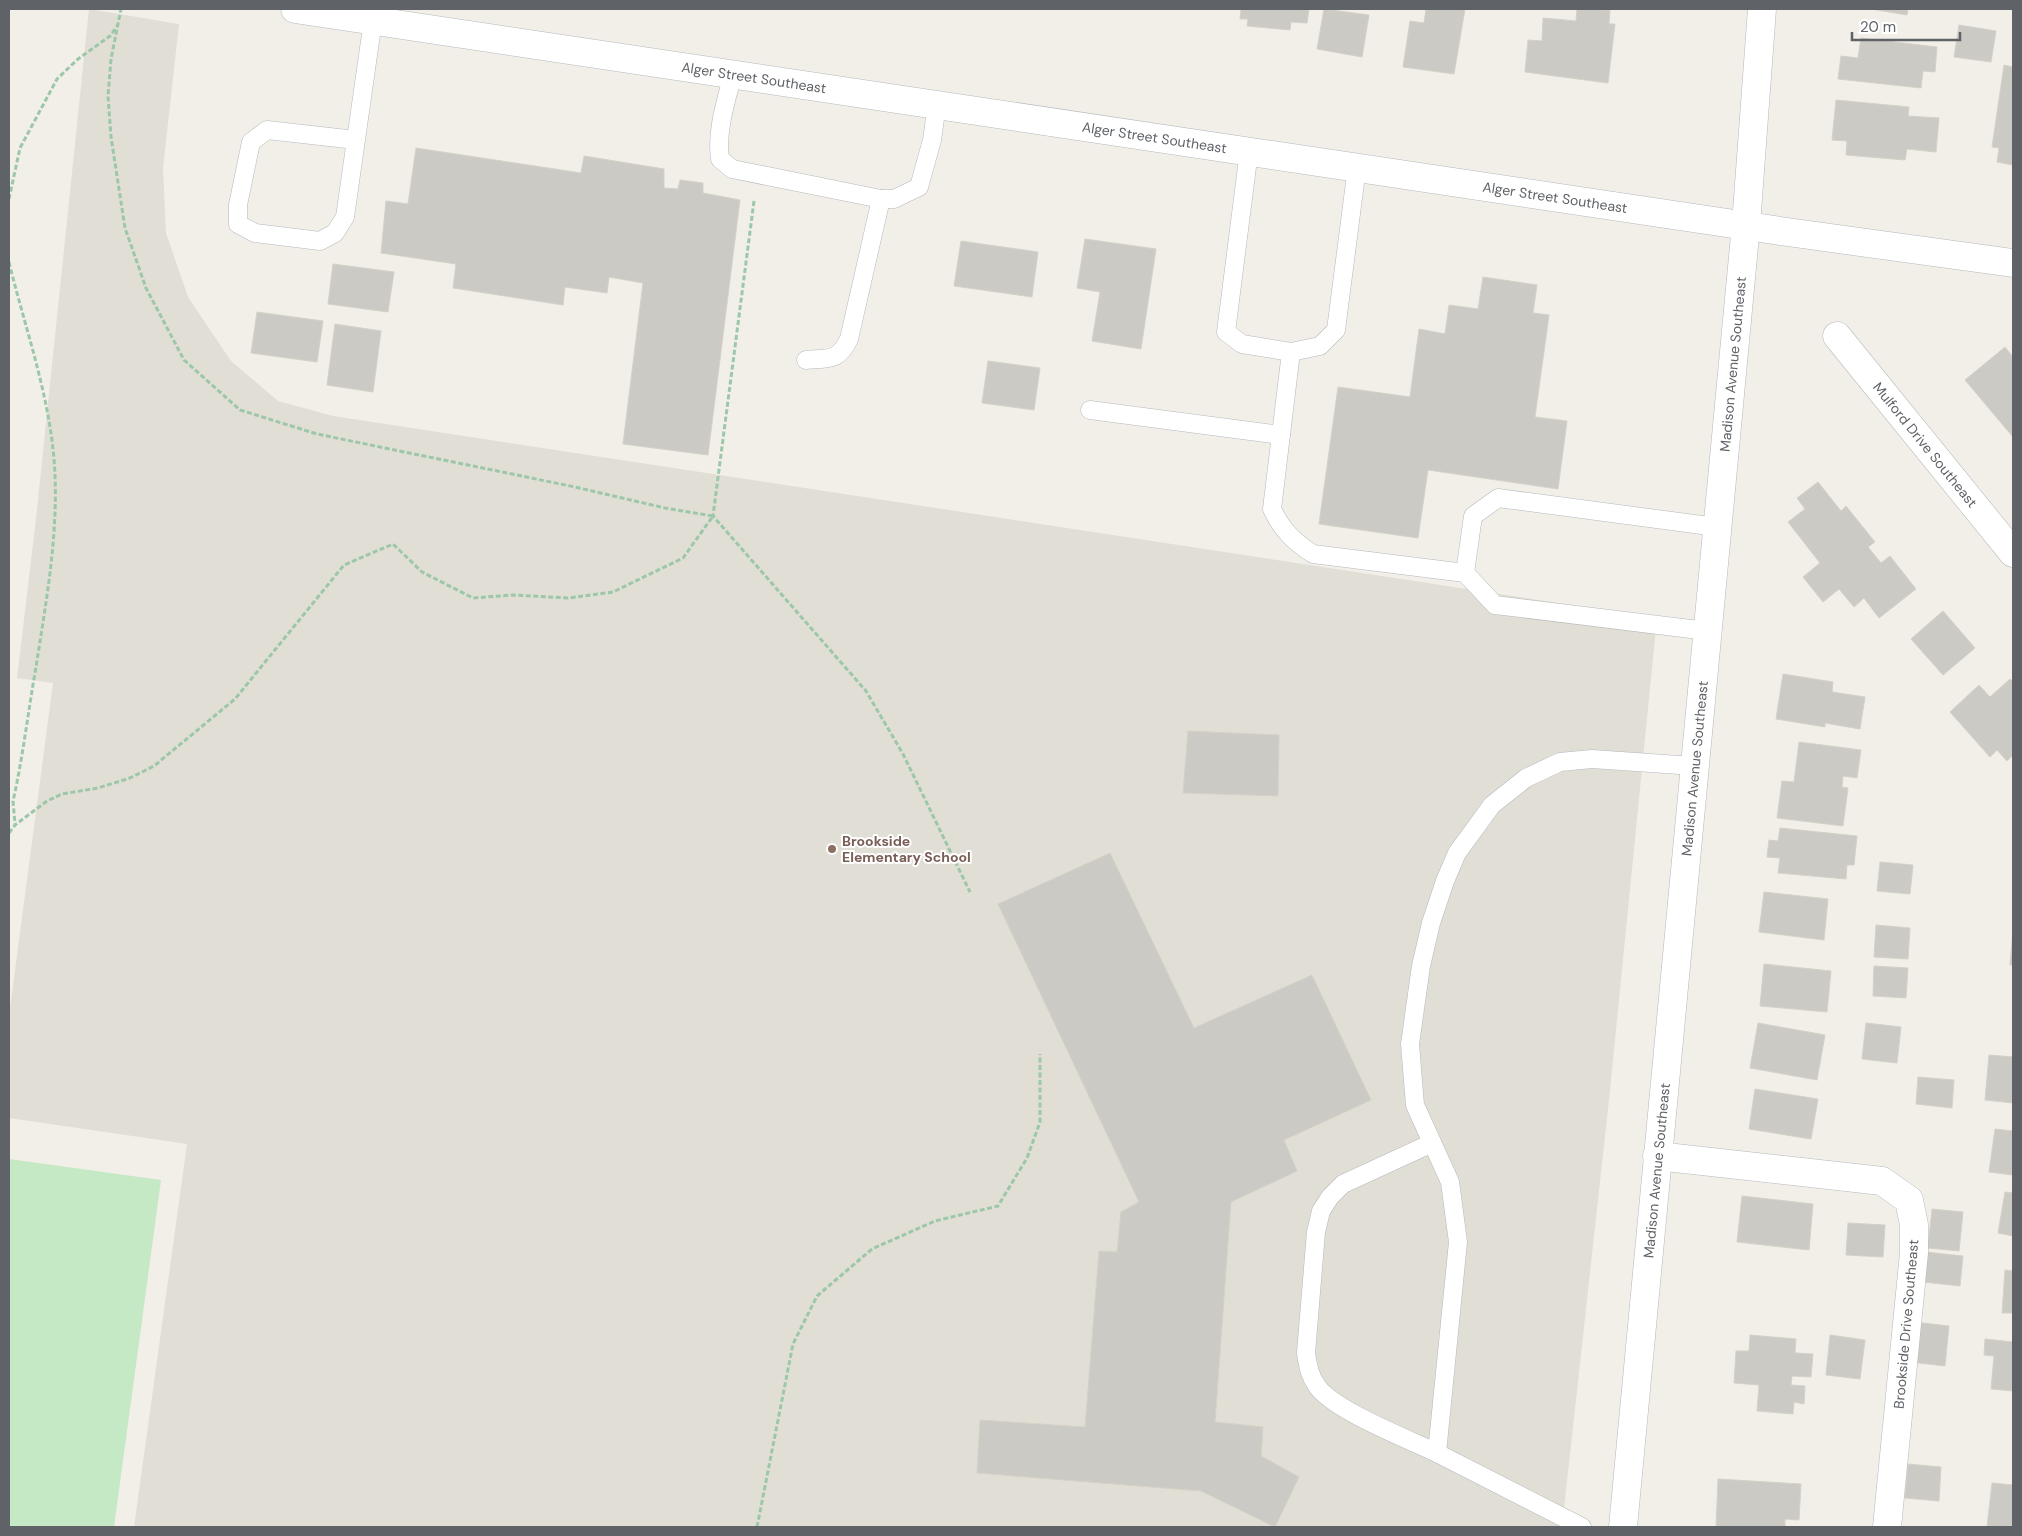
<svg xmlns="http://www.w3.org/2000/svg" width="2022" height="1536" font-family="'DM Sans',sans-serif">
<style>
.education{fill:#e1ded6}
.green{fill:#c5e8c5}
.building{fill:#cccac5;stroke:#d6d1c6}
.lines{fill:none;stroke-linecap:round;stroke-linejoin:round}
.service-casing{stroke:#b5b8bc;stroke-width:19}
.minor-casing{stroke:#b5b8bc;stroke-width:29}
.tertiary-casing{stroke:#b5b8bc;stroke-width:29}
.path{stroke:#9cc7a9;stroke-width:3;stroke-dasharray:5 2.5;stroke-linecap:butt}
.service{stroke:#fff;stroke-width:18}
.minor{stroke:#fff;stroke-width:28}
.tertiary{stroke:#fff;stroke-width:28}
.education-dot{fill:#8d6e63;stroke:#fff;stroke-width:2}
.labels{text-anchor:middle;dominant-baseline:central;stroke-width:4;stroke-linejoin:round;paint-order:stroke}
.street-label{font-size:14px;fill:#5f6368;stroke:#fff}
.education-label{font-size:14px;font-weight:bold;fill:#785e54;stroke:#fff;text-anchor:start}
</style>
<rect width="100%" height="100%" fill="#f1efe8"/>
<polygon class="education" points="89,9 179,24 163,168 166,233 188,297 231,361 278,401 333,416 1657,618 1609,1100 1562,1527 134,1527 187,1144 9,1118 9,1016 53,683 17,678 36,519"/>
<polygon class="green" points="9,1159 161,1180 114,1527 9,1527"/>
<g class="building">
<polygon points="1241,9 1309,9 1307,23 1291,22 1290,30 1247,26 1248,19 1240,19"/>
<polygon points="1324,9 1369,15 1362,57 1317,49"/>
<polygon points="1426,9 1465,9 1454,74 1403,67 1410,21 1424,23"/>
<polygon points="1577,9 1610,10 1609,24 1615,24 1608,83 1525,72 1528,40 1542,41 1543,18 1576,21"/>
<polygon points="1871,9 1908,9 1907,15"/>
<polygon points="1959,25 1996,31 1991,62 1954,57"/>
<polygon points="1861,38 1937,47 1935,72 1923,71 1921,88 1838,79 1841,56 1858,58"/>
<polygon points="2004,65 2013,67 2013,165 1997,162 1999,148 1992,147"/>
<polygon points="1836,100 1909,107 1908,116 1939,118 1936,152 1907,149 1905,160 1846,155 1847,141 1832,140"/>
<polygon points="416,148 581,173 584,156 664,169 664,188 678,189 680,180 703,183 703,193 740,200 708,455 623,444 643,283 609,277 607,293 565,287 563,305 453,288 456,264 381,253 386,201 408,204"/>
<polygon points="1085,239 1156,249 1141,349 1092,341 1100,292 1077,288"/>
<polygon points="961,241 1038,252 1032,297 954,286"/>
<polygon points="333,264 394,272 388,312 328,304"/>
<polygon points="1483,277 1537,285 1533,313 1549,315 1535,417 1567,421 1558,489 1428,470 1418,538 1319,524 1338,387 1410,397 1419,329 1445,334 1449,305 1478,309"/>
<polygon points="257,312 323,321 317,362 251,353"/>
<polygon points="335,324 381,331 373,392 327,385"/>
<polygon points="2005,347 2013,357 2013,437 1965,380"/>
<polygon points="988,361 1040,368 1034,410 982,403"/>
<polygon points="1818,482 1841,511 1846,506 1875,542 1868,547 1881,563 1890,556 1916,589 1879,618 1864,598 1854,607 1839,589 1823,602 1803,577 1820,563 1788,522 1805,509 1797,498"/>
<polygon points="1943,611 1975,648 1943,675 1911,639"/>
<polygon points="1783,674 1833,682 1832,692 1865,697 1860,729 1825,723 1825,727 1776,719"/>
<polygon points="2010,679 2013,682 2013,755 2007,761 1997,750 1990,757 1950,712 1979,685 1990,697"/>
<polygon points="1188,731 1279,735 1278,796 1183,793"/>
<polygon points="1799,742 1861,750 1857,778 1843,776 1842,787 1848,788 1843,826 1777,818 1782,781 1794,782"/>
<polygon points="1780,828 1857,836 1854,865 1847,865 1846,879 1778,873 1780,858 1767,857 1769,840 1778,841"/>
<polygon points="1110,853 1194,1028 1312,975 1371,1100 1284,1140 1297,1171 1231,1202 1215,1422 1263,1427 1261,1456 1299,1477 1275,1527 1201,1491 977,1473 980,1420 1085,1427 1099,1251 1117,1252 1121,1212 1139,1202 998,904"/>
<polygon points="1880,862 1913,865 1910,894 1877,891"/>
<polygon points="1764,892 1828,899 1824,940 1759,932"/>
<polygon points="1876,925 1910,928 1908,959 1874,957"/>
<polygon points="2013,931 2013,965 2010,965"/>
<polygon points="1764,964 1831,971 1827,1012 1760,1006"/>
<polygon points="1874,966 1908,968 1906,998 1873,996"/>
<polygon points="1758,1023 1825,1035 1817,1080 1750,1068"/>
<polygon points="1866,1023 1901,1027 1897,1063 1862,1059"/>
<polygon points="1989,1055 2013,1057 2013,1103 1985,1100"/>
<polygon points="1918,1077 1954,1080 1952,1108 1916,1104"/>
<polygon points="1755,1089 1818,1099 1811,1139 1749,1129"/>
<polygon points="1995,1129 2013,1131 2013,1175 1989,1172"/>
<polygon points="2005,1192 2013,1193 2013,1236 1998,1233"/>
<polygon points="1742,1196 1813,1204 1809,1250 1737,1242"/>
<polygon points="1932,1209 1963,1212 1959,1251 1928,1248"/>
<polygon points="1848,1223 1885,1225 1883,1257 1846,1255"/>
<polygon points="1926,1252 1963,1256 1960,1286 1923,1282"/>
<polygon points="2005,1270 2013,1271 2013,1313 2002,1313"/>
<polygon points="1914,1322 1949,1326 1945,1366 1910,1362"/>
<polygon points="1750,1335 1796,1339 1795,1353 1813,1354 1811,1377 1792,1376 1791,1385 1805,1386 1804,1404 1794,1402 1793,1414 1757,1411 1759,1385 1734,1383 1736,1351 1749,1351"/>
<polygon points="1830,1335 1865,1340 1860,1379 1826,1375"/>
<polygon points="1985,1339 2013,1342 2013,1391 1991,1389 1994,1356 1984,1355"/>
<polygon points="1908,1464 1941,1467 1939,1501 1905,1498"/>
<polygon points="1718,1479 1801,1484 1799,1520 1785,1519 1785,1527 1716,1527"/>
<polygon points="1992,1483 2013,1485 2013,1527 1987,1527"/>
</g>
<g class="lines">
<g class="service-casing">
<g id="service">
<path d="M733,74C726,101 716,131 720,159L732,169L881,199H894L919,187L932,140L937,104"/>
<polyline points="356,140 267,130 251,142 238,205 238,224 255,233 320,241 335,233 345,217 373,20"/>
<path d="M1249,151L1226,332L1242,344L1291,352L1272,509C1282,530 1294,542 1313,554L1465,573L1495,605L1707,631"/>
<polyline points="1291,352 1320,346 1336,330 1357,167"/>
<path d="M806,360C829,358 838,362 849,339L881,199"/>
<polyline points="1090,410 1281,435"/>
<polyline points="1465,573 1473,516 1498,498 1717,527"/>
<path d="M1432,1143L1343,1184L1330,1197L1321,1211L1316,1232L1306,1353C1308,1365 1309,1375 1317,1386C1333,1410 1408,1439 1437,1453"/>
<polyline points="1582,1527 1437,1453 1458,1242 1450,1182 1415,1105 1410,1044 1421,966 1431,923 1445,881 1457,853 1492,805 1526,778 1560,762 1592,759 1694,766"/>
</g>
</g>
<g class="minor-casing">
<g id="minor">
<path id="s1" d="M295,9L1780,231L2013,263"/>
<path id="s2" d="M1837,336L2013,553"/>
<polyline points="1657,1156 1882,1181 1909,1200 1914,1225 1914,1253 1887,1527"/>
</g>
</g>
<g class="tertiary-casing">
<g id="tertiary">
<path id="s3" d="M1623,1527L1746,225L1762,9"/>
</g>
</g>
<g class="path">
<polyline points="9,199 20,148 57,79 78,59 110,36 118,25"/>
<polyline points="754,201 713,516 866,691 903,754 970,892"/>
<path d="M9,262C24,324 46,385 53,449C61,521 47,596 36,667C28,712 23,757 13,801L15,824"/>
<polyline points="9,833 15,825 47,801 62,794 98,788 130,778 154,766 235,699 344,565 393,544 422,572 473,598 513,595 568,598 613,592 683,558 713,516 665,508 575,487 317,434 240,410 184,360 146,288 125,228 111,137 108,96 111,59 121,9"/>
<polyline points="757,1527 793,1344 817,1296 872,1249 935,1221 998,1206 1027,1158 1040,1122 1040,1054"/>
</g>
<use href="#service" class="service"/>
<use href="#minor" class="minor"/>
<use href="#tertiary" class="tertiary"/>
</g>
<circle class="education-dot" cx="832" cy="849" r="5"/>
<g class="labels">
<g class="street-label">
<text stroke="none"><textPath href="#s1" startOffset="464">Alger Street Southeast</textPath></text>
<text stroke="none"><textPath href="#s1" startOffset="869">Alger Street Southeast</textPath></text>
<text stroke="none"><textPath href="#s1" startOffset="1274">Alger Street Southeast</textPath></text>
<text stroke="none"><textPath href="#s3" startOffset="1168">Madison Avenue Southeast</textPath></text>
<text stroke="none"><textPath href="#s2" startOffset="140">Mulford Drive Southeast</textPath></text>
<text stroke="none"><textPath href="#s3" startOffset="762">Madison Avenue Southeast</textPath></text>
<text stroke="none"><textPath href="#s3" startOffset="358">Madison Avenue Southeast</textPath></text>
<text transform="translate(1906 1324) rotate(-85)">Brookside Drive Southeast</text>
</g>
<g class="education-label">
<text x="842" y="841">Brookside<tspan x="842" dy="16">Elementary School</tspan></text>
</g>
</g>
<rect width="2022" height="1536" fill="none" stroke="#5f6368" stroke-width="20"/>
<path d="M1852 32v8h108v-8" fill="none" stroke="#5f6368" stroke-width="2.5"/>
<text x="1860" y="32" font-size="15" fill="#5f6368" stroke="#ffffff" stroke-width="4" paint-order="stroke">20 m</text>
</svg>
